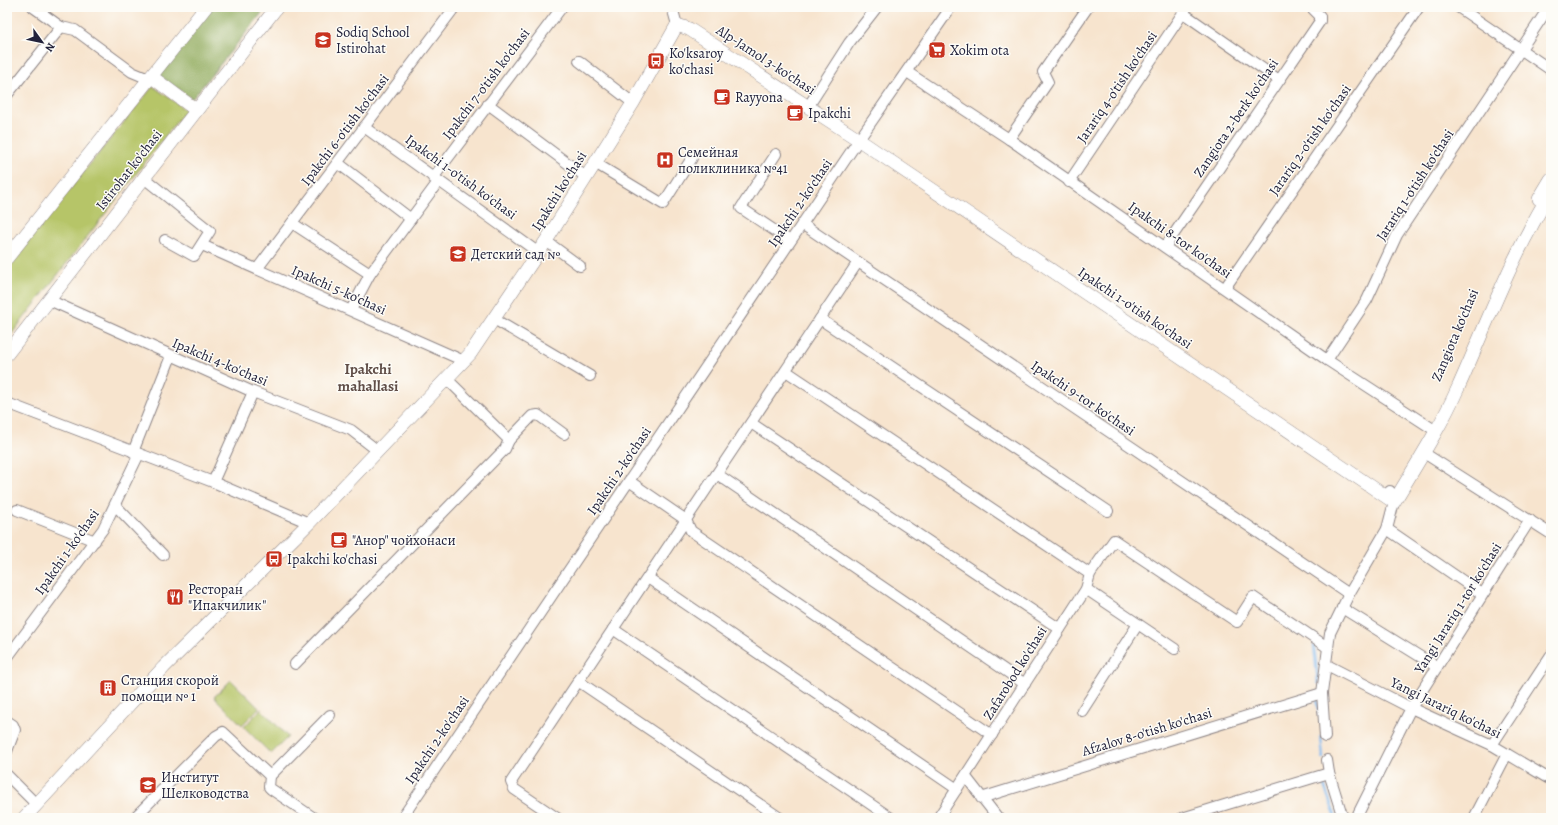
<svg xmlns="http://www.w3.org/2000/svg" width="1558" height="825" font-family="Alegreya,serif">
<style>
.green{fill:#b6c567;stroke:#6c7451}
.forest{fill:#90aa5c;stroke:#59664c}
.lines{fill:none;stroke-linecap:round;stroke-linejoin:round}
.stream{stroke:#7cb6ed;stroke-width:2.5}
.minor-casing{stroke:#8c8384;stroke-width:12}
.major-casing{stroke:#8c8384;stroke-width:14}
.minor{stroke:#fff;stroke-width:10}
.major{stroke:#fff;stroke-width:13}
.labels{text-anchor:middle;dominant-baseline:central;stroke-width:3;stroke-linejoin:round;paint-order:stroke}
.poi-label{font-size:14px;fill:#22223b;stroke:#fdfcf7;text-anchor:start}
.street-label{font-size:14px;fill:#22223b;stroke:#fdfcf7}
.neighbourhood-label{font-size:15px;font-weight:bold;fill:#5f4d47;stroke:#fdfcf7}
</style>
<rect width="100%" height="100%" fill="#fdfcf7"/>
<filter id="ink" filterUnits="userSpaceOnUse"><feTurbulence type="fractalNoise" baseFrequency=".025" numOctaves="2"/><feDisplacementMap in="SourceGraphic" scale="8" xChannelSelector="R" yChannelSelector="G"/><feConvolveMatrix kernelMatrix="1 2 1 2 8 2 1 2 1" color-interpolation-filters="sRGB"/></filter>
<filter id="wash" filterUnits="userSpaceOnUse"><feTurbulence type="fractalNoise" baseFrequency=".012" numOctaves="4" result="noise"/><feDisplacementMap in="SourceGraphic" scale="16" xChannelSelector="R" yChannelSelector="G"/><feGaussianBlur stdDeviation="0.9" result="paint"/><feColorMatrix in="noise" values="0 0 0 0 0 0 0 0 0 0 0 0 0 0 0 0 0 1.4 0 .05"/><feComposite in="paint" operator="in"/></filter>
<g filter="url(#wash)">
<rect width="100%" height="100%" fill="#f7e4ce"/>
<g class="green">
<polygon points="153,86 186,110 185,111 7,340 7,267"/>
<polygon points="231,680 259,708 242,725 214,697"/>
<polygon points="261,709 288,737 271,754 244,727"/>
</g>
<polygon class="forest" points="212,7 267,7 192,99 160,76 160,74"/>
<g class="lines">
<g class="stream">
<polyline points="1314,646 1318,683"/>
<polyline points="1317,698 1319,715"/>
<polyline points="1321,737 1323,758"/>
<polyline points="1322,780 1336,818"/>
</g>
</g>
</g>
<g filter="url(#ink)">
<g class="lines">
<g class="minor-casing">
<g id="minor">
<polyline points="33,7 61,27 75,30 132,72 144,77 152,77"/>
<polyline points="672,7 677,25"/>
<polyline points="1458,7 1551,70"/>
<polyline points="1183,13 1279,80"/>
<polyline points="579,61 633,103"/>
<polyline points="907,72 1009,139 1327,360 1436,431"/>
<polyline points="7,95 61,27"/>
<polyline points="488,104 586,177"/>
<polyline points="808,107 849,43 877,7"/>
<polyline points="364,127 539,253"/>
<polyline points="1009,139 1048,82 1043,72 1088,7"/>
<polyline points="776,154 741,208 790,241"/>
<polyline points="338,163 411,219"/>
<polyline points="595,163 663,204 692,158"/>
<polyline points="144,178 210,231 194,256 165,240"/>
<polyline points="433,178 562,7"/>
<polyline points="1069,182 1187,7"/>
<polyline points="292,223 370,274"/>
<polyline points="802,224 1349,594"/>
<polyline points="546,241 580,266"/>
<polyline points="202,245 464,361"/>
<polyline points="1165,247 1320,21 1320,16 1311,7"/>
<polyline points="257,269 455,7"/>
<polyline points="1225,288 1419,7"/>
<polyline points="49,300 253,392 351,430 378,451"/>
<polyline points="351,310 370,274 438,182"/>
<polyline points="494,319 590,376"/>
<polyline points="820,319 1108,511"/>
<polyline points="1327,360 1367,300 1397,235 1549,7"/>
<polyline points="786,371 1090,574"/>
<polyline points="447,379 509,440"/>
<polyline points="7,403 213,482 309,523"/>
<polyline points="751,423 1060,629"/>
<polyline points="133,452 171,356"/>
<polyline points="1424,453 1551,534"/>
<polyline points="717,474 1025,684"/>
<polyline points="629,481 686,520 691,531 992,735"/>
<polyline points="213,482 253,392"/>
<polyline points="115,505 163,555"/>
<polyline points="17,510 95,541"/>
<polyline points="1387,529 1482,594"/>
<polyline points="648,578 957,789"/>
<polyline points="1086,589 1175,649"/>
<polyline points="1342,608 1437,667"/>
<polyline points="613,629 891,818"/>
<polyline points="7,658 103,529 139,454"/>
<polyline points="295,664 505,449 509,440 532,416 538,415 564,434"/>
<polyline points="1327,665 1411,708 1492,745 1551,780"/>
<polyline points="578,681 780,818"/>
<polyline points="1082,711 1138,624"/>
<polyline points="7,721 13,725 15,730 7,751"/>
<polyline points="1325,737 1322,693 1330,633 1349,594 1387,529 1394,502 1390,491"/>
<polyline points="1492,745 1551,655"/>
<polyline points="1327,760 1329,773 1343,818"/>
<polyline points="7,775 36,804"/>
<polyline points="270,776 330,715"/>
<polyline points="966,777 998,818"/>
<polyline points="981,798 1322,693"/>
<polyline points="134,818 216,736 223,732 270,776 269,787 271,789 314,818"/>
<polyline points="402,818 856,144 951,7"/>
<polyline points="557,818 514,789 511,782 513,779 858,262"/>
<polyline points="938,818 1086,589 1090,574 1114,540 1237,622 1253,597 1327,647"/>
<polyline points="1182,818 1329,773"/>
<polyline points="1356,818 1411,708 1530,520"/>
<polyline points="1474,818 1507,754"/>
</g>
</g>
<g class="major-casing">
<g id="major">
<path d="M677,25L689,29L859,140L1394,502C1416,465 1440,428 1458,388C1488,321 1512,255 1551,192"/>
<polyline points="152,77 196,110"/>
<polyline points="1539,199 1551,179"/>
<polyline points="7,258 206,7"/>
<polyline points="7,354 277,7"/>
<polyline points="24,818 164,667 309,523 470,354 546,241 633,103 677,25"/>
</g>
</g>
<use href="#minor" class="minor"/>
<use href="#major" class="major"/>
</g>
</g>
<defs>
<g id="school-square" transform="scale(0.9)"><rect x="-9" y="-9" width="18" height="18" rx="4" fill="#c8321e" stroke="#fdfcf7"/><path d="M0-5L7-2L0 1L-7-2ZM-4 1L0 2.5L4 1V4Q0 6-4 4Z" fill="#fff"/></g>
<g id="supermarket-square" transform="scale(0.9)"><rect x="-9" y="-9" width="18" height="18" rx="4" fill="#c8321e" stroke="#fdfcf7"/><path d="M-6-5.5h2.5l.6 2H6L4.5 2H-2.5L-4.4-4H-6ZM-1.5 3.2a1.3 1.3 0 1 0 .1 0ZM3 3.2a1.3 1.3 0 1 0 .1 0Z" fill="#fff"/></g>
<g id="bus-square" transform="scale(0.9)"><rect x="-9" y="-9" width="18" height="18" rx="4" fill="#c8321e" stroke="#fdfcf7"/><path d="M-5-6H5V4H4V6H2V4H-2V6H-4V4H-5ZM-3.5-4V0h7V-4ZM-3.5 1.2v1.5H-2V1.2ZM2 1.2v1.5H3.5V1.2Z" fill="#fff"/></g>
<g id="cafe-square" transform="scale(0.9)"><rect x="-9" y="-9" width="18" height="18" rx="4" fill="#c8321e" stroke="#fdfcf7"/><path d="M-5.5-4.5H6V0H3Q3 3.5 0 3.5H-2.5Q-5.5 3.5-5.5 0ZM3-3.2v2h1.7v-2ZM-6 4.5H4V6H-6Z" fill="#fff"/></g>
<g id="hospital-square" transform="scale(0.9)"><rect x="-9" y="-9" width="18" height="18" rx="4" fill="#c8321e" stroke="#fdfcf7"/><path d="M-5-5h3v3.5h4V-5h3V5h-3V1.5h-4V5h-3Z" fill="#fff"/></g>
<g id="restaurant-square" transform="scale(0.9)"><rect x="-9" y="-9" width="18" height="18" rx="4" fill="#c8321e" stroke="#fdfcf7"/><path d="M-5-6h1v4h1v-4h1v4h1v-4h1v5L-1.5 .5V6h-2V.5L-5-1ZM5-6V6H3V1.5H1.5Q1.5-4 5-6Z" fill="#fff"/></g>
<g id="building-square" transform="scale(0.9)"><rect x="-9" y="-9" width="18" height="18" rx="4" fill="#c8321e" stroke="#fdfcf7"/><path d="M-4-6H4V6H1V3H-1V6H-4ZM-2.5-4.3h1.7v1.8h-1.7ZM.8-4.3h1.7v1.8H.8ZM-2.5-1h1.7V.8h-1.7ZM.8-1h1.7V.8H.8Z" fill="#fff"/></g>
<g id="university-square" transform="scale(0.9)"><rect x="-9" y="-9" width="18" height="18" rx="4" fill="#c8321e" stroke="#fdfcf7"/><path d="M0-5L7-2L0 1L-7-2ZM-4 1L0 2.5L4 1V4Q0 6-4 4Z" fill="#fff"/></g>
</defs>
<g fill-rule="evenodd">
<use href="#school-square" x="323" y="40"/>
<use href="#supermarket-square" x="937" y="50"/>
<use href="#bus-square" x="656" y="61"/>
<use href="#cafe-square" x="722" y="97"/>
<use href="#cafe-square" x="795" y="113"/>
<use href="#hospital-square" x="665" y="160"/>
<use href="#school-square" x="458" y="254"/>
<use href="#cafe-square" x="339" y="540"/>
<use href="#bus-square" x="274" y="559"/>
<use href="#restaurant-square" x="175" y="597"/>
<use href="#building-square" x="108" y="688"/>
<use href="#university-square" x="148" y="785"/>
</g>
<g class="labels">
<g class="poi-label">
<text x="336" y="32">Sodiq School<tspan x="336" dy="16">Istirohat</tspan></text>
<text x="950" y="50">Xokim ota</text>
<text x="669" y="53">Ko'ksaroy<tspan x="669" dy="16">ko'chasi</tspan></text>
<text x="735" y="97">Rayyona</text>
<text x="808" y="113">Ipakchi</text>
<text x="678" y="152">Семейная<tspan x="678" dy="16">поликлиника №41</tspan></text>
<text x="471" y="254">Детский сад №</text>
<text x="352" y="540">"Анор" чойхонаси</text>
<text x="287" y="559">Ipakchi ko'chasi</text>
<text x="188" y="589">Ресторан<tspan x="188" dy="16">"Ипакчилик"</tspan></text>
<text x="121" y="680">Станция скорой<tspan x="121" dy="16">помощи № 1</tspan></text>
<text x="161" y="777">Институт<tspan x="161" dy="16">Шелководства</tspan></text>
</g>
<g class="street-label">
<text transform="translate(766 60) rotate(33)">Alp-Jamol 3-ko'chasi</text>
<text transform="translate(486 84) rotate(-53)">Ipakchi 7-o'tish ko'chasi</text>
<text transform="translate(1117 87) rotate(-56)">Jarariq 4-o'tish ko'chasi</text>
<text transform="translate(1236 118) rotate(-56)">Zangiota 2-berk ko'chasi</text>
<text transform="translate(345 130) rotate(-53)">Ipakchi 6-o'tish ko'chasi</text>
<text transform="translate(1310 140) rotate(-55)">Jarariq 2-o'tish ko'chasi</text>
<text transform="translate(129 170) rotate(-52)">Istirohat ko'chasi</text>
<text transform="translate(461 177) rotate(36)">Ipakchi 1-o'tish ko'chasi</text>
<text transform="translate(1415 185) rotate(-57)">Jarariq 1-o'tish ko'chasi</text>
<text transform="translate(559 191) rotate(-58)">Ipakchi ko'chasi</text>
<text transform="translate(800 203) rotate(-56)">Ipakchi 2-ko'chasi</text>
<text transform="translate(1180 240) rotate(35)">Ipakchi 8-tor ko'chasi</text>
<text transform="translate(339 290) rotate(24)">Ipakchi 5-ko'chasi</text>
<text transform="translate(1135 308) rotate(34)">Ipakchi 1-o'tish ko'chasi</text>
<text transform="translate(1455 335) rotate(-67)">Zangiota ko'chasi</text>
<text transform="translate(220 362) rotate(23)">Ipakchi 4-ko'chasi</text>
<text transform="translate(1083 398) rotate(34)">Ipakchi 9-tor ko'chasi</text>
<text transform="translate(619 471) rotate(-56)">Ipakchi 2-ko'chasi</text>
<text transform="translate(67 552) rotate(-55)">Ipakchi 1-ko'chasi</text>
<text transform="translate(1458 608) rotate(-58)">Yangi Jarariq 1-tor ko'chasi</text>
<text transform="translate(1015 673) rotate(-58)">Zafarobod ko'chasi</text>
<text transform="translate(1446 708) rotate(26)">Yangi Jarariq ko'chasi</text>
<text transform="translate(1147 732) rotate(-17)">Afzalov 8-o'tish ko'chasi</text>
<text transform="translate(437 740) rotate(-56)">Ipakchi 2-ko'chasi</text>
</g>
<g class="neighbourhood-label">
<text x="368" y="369">Ipakchi<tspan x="368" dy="17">mahallasi</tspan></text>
</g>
</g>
<rect width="1558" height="825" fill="none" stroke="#fdfcf7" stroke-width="24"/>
<g transform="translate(42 42) rotate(123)" stroke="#fdfcf7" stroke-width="3" paint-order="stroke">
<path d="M0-3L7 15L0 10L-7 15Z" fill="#22223b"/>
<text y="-6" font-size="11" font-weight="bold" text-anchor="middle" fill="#22223b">N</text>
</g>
</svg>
